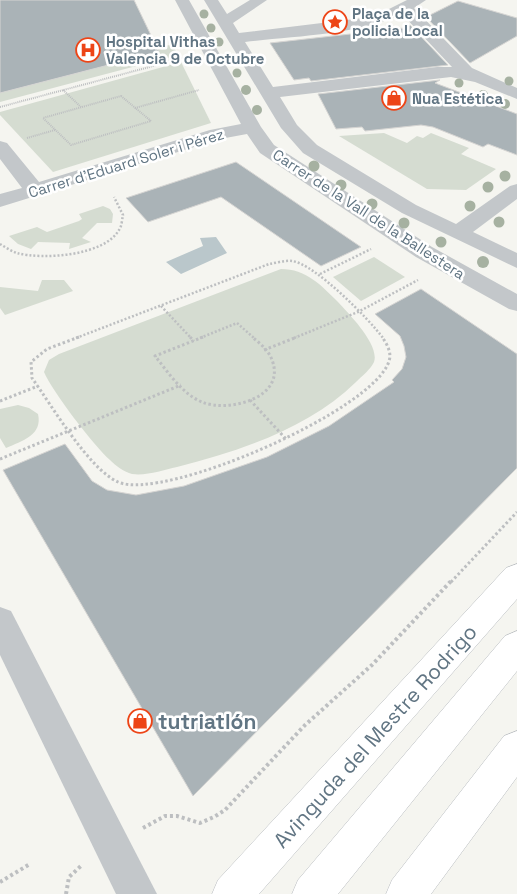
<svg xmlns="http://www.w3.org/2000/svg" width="517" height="894" font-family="'Space Grotesk',sans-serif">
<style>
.green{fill:#d5dcd1}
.water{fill:#bac7cb}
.building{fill:#aab3b7;stroke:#d6d5d3}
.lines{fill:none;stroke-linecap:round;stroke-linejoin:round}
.major-casing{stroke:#b6babe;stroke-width:1}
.path-far3{stroke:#bdbfc1;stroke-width:2;stroke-dasharray:1 1;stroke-linecap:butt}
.path-far2{stroke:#bdbfc1;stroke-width:2.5;stroke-dasharray:2 2;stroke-linecap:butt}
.path-far1{stroke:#bdbfc1;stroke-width:3;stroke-dasharray:2.5 2.5;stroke-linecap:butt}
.path{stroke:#bdbfc1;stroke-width:4;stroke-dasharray:3 3;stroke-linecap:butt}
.minor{fill:#c3c7ca;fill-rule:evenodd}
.major{fill:#fff;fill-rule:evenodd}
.tree{fill:#a6b1a1}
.labels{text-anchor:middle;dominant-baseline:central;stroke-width:5;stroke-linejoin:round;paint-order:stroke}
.far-poi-label{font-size:15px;font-weight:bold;fill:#617583;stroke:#fff;text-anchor:start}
.far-street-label{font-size:15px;fill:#617583;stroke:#fff}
.near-poi-label{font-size:21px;font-weight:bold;fill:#617583;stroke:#fff;text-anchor:start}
.near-street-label{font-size:21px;fill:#617583;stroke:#fff}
</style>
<rect width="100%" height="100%" fill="#f5f5f0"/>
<g class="green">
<polygon points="173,45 178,55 0,102 0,93 159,52 157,46"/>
<polygon points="181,62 211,123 53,172 0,115 0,112"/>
<polygon points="384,133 407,143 417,136 423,138 431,133 469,148 461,154 496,169 466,190 427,189 339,136"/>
<polygon points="103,206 110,209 113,214 112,223 97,223 82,238 91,242 69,249 70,243 38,242 31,249 18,244 9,236 37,227 47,232 79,221 82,219 79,214"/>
<polygon points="374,257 405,277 361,301 333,277"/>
<path d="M281,269C306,269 321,285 338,302C349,314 380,345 374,362C371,369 362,376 356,382C309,428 240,451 177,467C163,470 147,476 132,474C124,472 116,466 110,460C94,446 52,391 44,372L49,360L59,354Z"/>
<polygon points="42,280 64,280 73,291 5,315 0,308 0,287 38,291"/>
<path d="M18,405L29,408L38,414C43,435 22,441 6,448L0,438V409Z"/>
</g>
<polygon class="water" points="216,237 227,253 181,274 166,262 203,246 200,238"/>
<g class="building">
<polygon points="0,0 134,0 159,52 0,93"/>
<polygon points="458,1 517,18 517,36 470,63 426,17"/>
<polygon points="410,25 448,65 311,81 309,78 294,80 270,43 404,28"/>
<polygon points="440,80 435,83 517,114 517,155 488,144 483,147 433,127 421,125 365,131 362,127 336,129 318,94"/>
<polygon points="236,162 361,247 321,266 221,197 148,222 126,198"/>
<polygon points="421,289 517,354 517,468 193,796 3,470 65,444 92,481 107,490 136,495 184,486 267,457 329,426 394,382 392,380 402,369 406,357 404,346 400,336 375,314"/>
</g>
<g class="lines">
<g class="major-casing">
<g id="major">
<polygon points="517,564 517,599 259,894 212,894 218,880 506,568"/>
<polygon points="517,631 517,671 338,894 292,894 298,880 505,636"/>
<polygon points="517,731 517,777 431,894 386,894 392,880 504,736"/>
</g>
</g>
<g class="path-far3">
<polyline points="63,90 81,107"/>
<polygon points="121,96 151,121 71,145 43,118"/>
<polyline points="0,107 183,58"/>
<polyline points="135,108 199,90"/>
<polyline points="27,138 55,130"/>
</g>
<g class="path-far2">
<path d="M0,244C5,247 11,251 17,253C43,260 104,256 119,230C122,226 122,219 123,215L114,197"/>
<polyline points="320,274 371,249"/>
<polyline points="161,306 191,338"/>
<path d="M76,338L269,264C276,263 285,260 292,261C315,264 369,319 383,338"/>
<polyline points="200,338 237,323 254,338"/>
<polyline points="294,338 358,312 418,280"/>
</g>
<g class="path-far1">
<path d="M79,337L47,349L31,362L32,378C52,406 89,469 118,482C164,502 375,410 389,361C392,353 387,344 382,337"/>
<polyline points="190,337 194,341"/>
<path d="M203,337L155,356C168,372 182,394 202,402C228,413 287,398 272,360C269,351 260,343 252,337"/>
<polyline points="264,350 297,337"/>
<polyline points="250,400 286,439"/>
<polyline points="0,401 38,386"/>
<polyline points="0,459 181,385"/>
<polyline points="451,582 517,512"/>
</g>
<g class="path">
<polyline points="143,828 165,816 177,816 200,823 214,817 225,810 305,725 372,665 452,580"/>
<polyline points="0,882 30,864"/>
<polyline points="66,894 69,877 82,865"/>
</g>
<g class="minor">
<polygon points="175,0 189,0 261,127 274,145 432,247 517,294 517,311 509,309 416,257 260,153 247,134 220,139 0,207 0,194 22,188 0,159 0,141 7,143 39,182 210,130 241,124"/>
<path d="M204,0H218L227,14L250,0H267L233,23L239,33L363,18L377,15L407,0H426L414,8L472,68L517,88V99L475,82L451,77L280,97L297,125L317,145L416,205L456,224L510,186L517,184V199L473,232L517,253V268L402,213L303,153L281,128ZM402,14L452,67H437L273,87L245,42C293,36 359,35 402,14Z"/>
<polygon points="0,607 11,611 157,894 116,894 0,655"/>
</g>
<use href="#major" class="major"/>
</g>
<g class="tree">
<circle cx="204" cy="14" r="4.5"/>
<circle cx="211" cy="28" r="4.5"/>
<circle cx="219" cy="42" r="4.5"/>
<circle cx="228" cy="57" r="4.5"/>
<circle cx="237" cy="73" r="4.5"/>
<circle cx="509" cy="81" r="4.5"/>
<circle cx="459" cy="83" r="4.5"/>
<circle cx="246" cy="90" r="5"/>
<circle cx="483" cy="95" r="5"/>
<circle cx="505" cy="104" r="5"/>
<circle cx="257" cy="110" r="5"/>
<circle cx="314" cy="166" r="5.5"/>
<circle cx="505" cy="176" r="5.5"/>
<circle cx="341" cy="185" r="5.5"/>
<circle cx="488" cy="187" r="5.5"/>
<circle cx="372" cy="204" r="5.5"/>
<circle cx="470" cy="206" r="5.5"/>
<circle cx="499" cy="222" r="5.5"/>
<circle cx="404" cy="223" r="5.5"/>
<circle cx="441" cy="242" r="5.5"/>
<circle cx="483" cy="262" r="6"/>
</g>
<defs>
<g id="sight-ring" transform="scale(1.25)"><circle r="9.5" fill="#fff" stroke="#ed4517" stroke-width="1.5"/><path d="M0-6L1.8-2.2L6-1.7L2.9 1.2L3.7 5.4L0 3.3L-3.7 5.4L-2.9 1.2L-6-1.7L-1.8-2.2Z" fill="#ed4517"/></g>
<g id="hospital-ring" transform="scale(1.25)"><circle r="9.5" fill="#fff" stroke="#ed4517" stroke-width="1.5"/><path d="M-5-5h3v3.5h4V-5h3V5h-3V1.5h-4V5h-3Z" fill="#ed4517"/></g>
<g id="shop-ring" transform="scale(1.25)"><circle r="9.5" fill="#fff" stroke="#ed4517" stroke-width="1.5"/><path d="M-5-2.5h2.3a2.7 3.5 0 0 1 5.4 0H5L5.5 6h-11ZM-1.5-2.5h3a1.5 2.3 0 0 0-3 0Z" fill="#ed4517"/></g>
</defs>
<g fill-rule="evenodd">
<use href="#sight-ring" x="335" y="22"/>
<use href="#hospital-ring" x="88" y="50"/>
<use href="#shop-ring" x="394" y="98"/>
<use href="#shop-ring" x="140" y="721"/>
</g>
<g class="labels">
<g class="far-poi-label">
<text x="352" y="13">Plaça de la<tspan x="352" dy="17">policia Local</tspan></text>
<text x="106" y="41">Hospital Vithas<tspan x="106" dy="17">Valencia 9 de Octubre</tspan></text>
<text x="412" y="98">Nua Estética</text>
</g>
<g class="far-street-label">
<text transform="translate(126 163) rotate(-17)">Carrer d'Eduard Soler i Pérez</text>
<text transform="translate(369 214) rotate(33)">Carrer de la Vall de la Ballestera</text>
</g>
<g class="near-poi-label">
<text x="158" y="721">tutriatlón</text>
</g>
<g class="near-street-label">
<text transform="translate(375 736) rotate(-48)">Avinguda del Mestre Rodrigo</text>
</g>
</g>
</svg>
